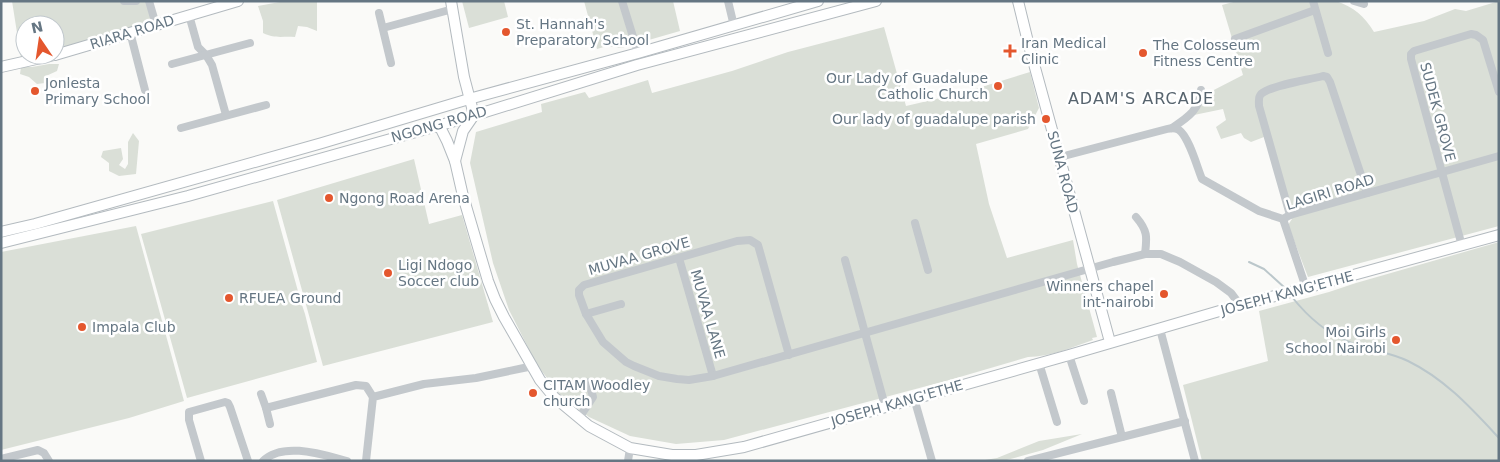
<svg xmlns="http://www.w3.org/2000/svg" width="1500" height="462" font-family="'DejaVu Sans',sans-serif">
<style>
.green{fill:#dadfd7}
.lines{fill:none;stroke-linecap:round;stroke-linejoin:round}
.stream{stroke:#bbc7cb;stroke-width:2}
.secondary-casing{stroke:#b3babf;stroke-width:12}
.street{stroke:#c3c8cc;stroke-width:8}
.secondary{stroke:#fff;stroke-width:10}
.poi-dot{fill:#e4572e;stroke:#fff;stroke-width:2}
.labels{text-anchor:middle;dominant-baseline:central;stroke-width:5;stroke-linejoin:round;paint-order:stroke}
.poi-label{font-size:14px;fill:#657683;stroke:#fff;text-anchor:start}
.street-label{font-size:14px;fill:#657683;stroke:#fff}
.quarter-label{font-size:16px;letter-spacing:1px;fill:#57646e;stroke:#fff}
</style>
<rect width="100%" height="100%" fill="#fafaf8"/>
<g class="green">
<polygon points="12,1 146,1 152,23 55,49 55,25 25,25 25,55 30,55 21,58"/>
<path d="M285,1H317V31L307,27L298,26L295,37C281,36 276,39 263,33V21L258,6Z"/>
<polygon points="462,1 504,1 508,17 469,28"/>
<polygon points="584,1 673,1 680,31 621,48 607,46 597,49"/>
<path d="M1237,1H1336C1354,7 1364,16 1374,32L1424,21L1455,9L1466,11L1499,1V226L1308,277L1288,225L1292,219L1264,137L1251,142L1244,138L1241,133L1221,139L1216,127L1226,120L1223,109L1194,115L1208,93L1243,75L1222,5Z"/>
<path d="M884,27L906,106L962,93L1030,72L1039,108L1028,129L976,144L989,204L1007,258L1073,240L1077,264L1097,337L1092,338L1093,340C1073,347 1050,357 1028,357L953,379L724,440L676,444L630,436L589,417L561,396L537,365L509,310L493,263L470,163L476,132L542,112L541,104L585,92L589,98L648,80L652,93L732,71L788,52Z"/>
<polygon points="49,64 59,64 57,71 46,76 45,83 37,84 29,77 20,74 21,67 32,67"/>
<polygon points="133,133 139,141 136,174 119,176 109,171 109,163 101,157 103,151 121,148 123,159 119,165 125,169 128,164 128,142"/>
<polygon points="414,159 429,224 462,215 493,322 323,366 277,200"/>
<polygon points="273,201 301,302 305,314 317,362 187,398 141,234"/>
<polygon points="136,226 184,401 129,418 1,450 1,252"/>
<polygon points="1499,242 1499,461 1202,461 1183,385 1268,361 1259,311 1329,292 1356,283"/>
<polygon points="1082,434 1043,450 1003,461 979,461 997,458 1039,441"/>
</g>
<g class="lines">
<g class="stream">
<polyline points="1249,262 1264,269 1285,288"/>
<path d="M1292,297C1308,317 1326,333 1349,342C1368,350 1389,352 1408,361C1445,379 1471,408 1499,438"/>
</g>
<g class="secondary-casing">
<g id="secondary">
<polyline points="451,1 464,77 474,115 463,131 455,161"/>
<polyline points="1018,1 1028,42 1110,342"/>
<polyline points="55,55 238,1"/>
<polyline points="1,67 54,55"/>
<polyline points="439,125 447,141 455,161 463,196 488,281 495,299 504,317 540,380 554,397 589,426 630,448 672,455 696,455 744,447 1069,355 1240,305 1306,288 1499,235"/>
<polyline points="1,232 35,224 322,143 469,99 638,53 818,1"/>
<polyline points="1,243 188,196 469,117 637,65 876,1"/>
</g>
</g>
<g class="street">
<polyline points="124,1 136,1"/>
<polyline points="149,1 156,25"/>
<polyline points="622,1 638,53"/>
<polyline points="728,1 734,26"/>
<polyline points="1313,1 1328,53"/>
<polyline points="1354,1 1364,4"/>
<polyline points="379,13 391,63"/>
<polyline points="189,15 198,47 206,55 212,65 226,115"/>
<polyline points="383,28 453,9"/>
<polyline points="130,32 145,90"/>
<polyline points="1235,39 1315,10"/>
<polyline points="172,64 250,43"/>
<polyline points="181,128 266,105"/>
<path d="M1172,128C1187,118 1200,110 1201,90"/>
<path d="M1060,157L1167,129C1171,128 1176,128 1179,130C1189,137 1197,167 1202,179L1259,211L1283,219L1290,215L1499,156"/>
<path d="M1290,215L1259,106C1259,101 1258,97 1261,94C1271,85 1309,80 1323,76L1327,77L1330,82L1367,193"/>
<path d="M1136,217C1148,231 1147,237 1145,254"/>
<polyline points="1283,219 1306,288"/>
<polyline points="915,223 928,270"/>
<polyline points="1462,246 1411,59 1411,54 1414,51 1471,34 1476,35 1483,40 1499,92"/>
<polyline points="679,258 713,376"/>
<polyline points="845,260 885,406"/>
<polyline points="586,314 621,304"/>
<polyline points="1160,329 1195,461"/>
<polyline points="789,355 758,245 750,240 737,241 584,285 579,290 579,295 586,314 603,342 626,362 634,366 659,376 677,379 689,380 713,376 1113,262 1145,254 1161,254 1180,262 1216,282 1231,293 1240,305"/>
<polyline points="1069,355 1084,401"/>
<polyline points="1039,363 1057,422"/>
<polyline points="1111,393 1122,437"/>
<polyline points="261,394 266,408 356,385 366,386 373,397"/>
<polyline points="914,398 932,461"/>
<polyline points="266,408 270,424"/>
<polyline points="579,418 593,397 589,382"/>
<polyline points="1,459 38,450 44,453 49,461"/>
<polyline points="201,461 189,420 189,412 225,402 228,403 230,407 248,461"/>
<path d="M263,461C283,441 324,455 347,461"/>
<polyline points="366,461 373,397 424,384 476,378 533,366"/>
<polyline points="628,461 630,448"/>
<polyline points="1028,461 1185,421"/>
</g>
<use href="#secondary" class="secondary"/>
</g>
<g class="poi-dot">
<circle cx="506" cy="32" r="5"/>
<path d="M1007.5 43.5h5v5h5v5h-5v5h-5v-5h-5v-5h5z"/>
<circle cx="1143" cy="53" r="5"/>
<circle cx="998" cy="86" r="5"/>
<circle cx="35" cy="91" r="5"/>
<circle cx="1046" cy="119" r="5"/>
<circle cx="329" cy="198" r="5"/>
<circle cx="388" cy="273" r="5"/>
<circle cx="1164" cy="294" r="5"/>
<circle cx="229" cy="298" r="5"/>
<circle cx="82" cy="327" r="5"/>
<circle cx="1396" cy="340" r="5"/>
<circle cx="533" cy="393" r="5"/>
</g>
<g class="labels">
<g class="poi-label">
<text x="516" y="24">St. Hannah's<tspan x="516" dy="16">Preparatory School</tspan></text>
<text x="1021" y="43">Iran Medical<tspan x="1021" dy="16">Clinic</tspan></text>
<text x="1153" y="45">The Colosseum<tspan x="1153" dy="16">Fitness Centre</tspan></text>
<text x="988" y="78" text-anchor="end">Our Lady of Guadalupe<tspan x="988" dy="16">Catholic Church</tspan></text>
<text x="45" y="83">Jonlesta<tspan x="45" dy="16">Primary School</tspan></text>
<text x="1036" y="119" text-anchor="end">Our lady of guadalupe parish</text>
<text x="339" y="198">Ngong Road Arena</text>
<text x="398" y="265">Ligi Ndogo<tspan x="398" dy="16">Soccer club</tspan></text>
<text x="1154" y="286" text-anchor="end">Winners chapel<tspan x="1154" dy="16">int-nairobi</tspan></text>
<text x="239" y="298">RFUEA Ground</text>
<text x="92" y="327">Impala Club</text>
<text x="1386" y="332" text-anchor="end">Moi Girls<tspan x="1386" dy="16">School Nairobi</tspan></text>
<text x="543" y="385">CITAM Woodley<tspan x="543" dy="16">church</tspan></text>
</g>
<g class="street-label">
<text transform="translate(132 32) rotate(-17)">RIARA ROAD</text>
<text transform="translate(1438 112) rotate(75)">SUDEK GROVE</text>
<text transform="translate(439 124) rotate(-16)">NGONG ROAD</text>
<text transform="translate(1063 172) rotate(75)">SUNA ROAD</text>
<text transform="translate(1330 192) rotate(-17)">LAGIRI ROAD</text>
<text transform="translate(639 256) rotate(-16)">MUVAA GROVE</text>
<text transform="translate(1287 293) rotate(-15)">JOSEPH KANG'ETHE</text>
<text transform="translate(708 314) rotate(74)">MUVAA LANE</text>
<text transform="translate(897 403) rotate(-16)">JOSEPH KANG'ETHE</text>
</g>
<g class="quarter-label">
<text x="1141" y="98">ADAM'S ARCADE</text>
</g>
</g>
<rect width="1500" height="462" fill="none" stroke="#657683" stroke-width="5"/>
<g transform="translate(40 40) rotate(347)"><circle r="24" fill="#ffffff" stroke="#c1c8cd"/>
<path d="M0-4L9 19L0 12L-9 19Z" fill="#e4572e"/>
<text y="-8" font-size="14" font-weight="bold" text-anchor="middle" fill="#657683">N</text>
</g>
</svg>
